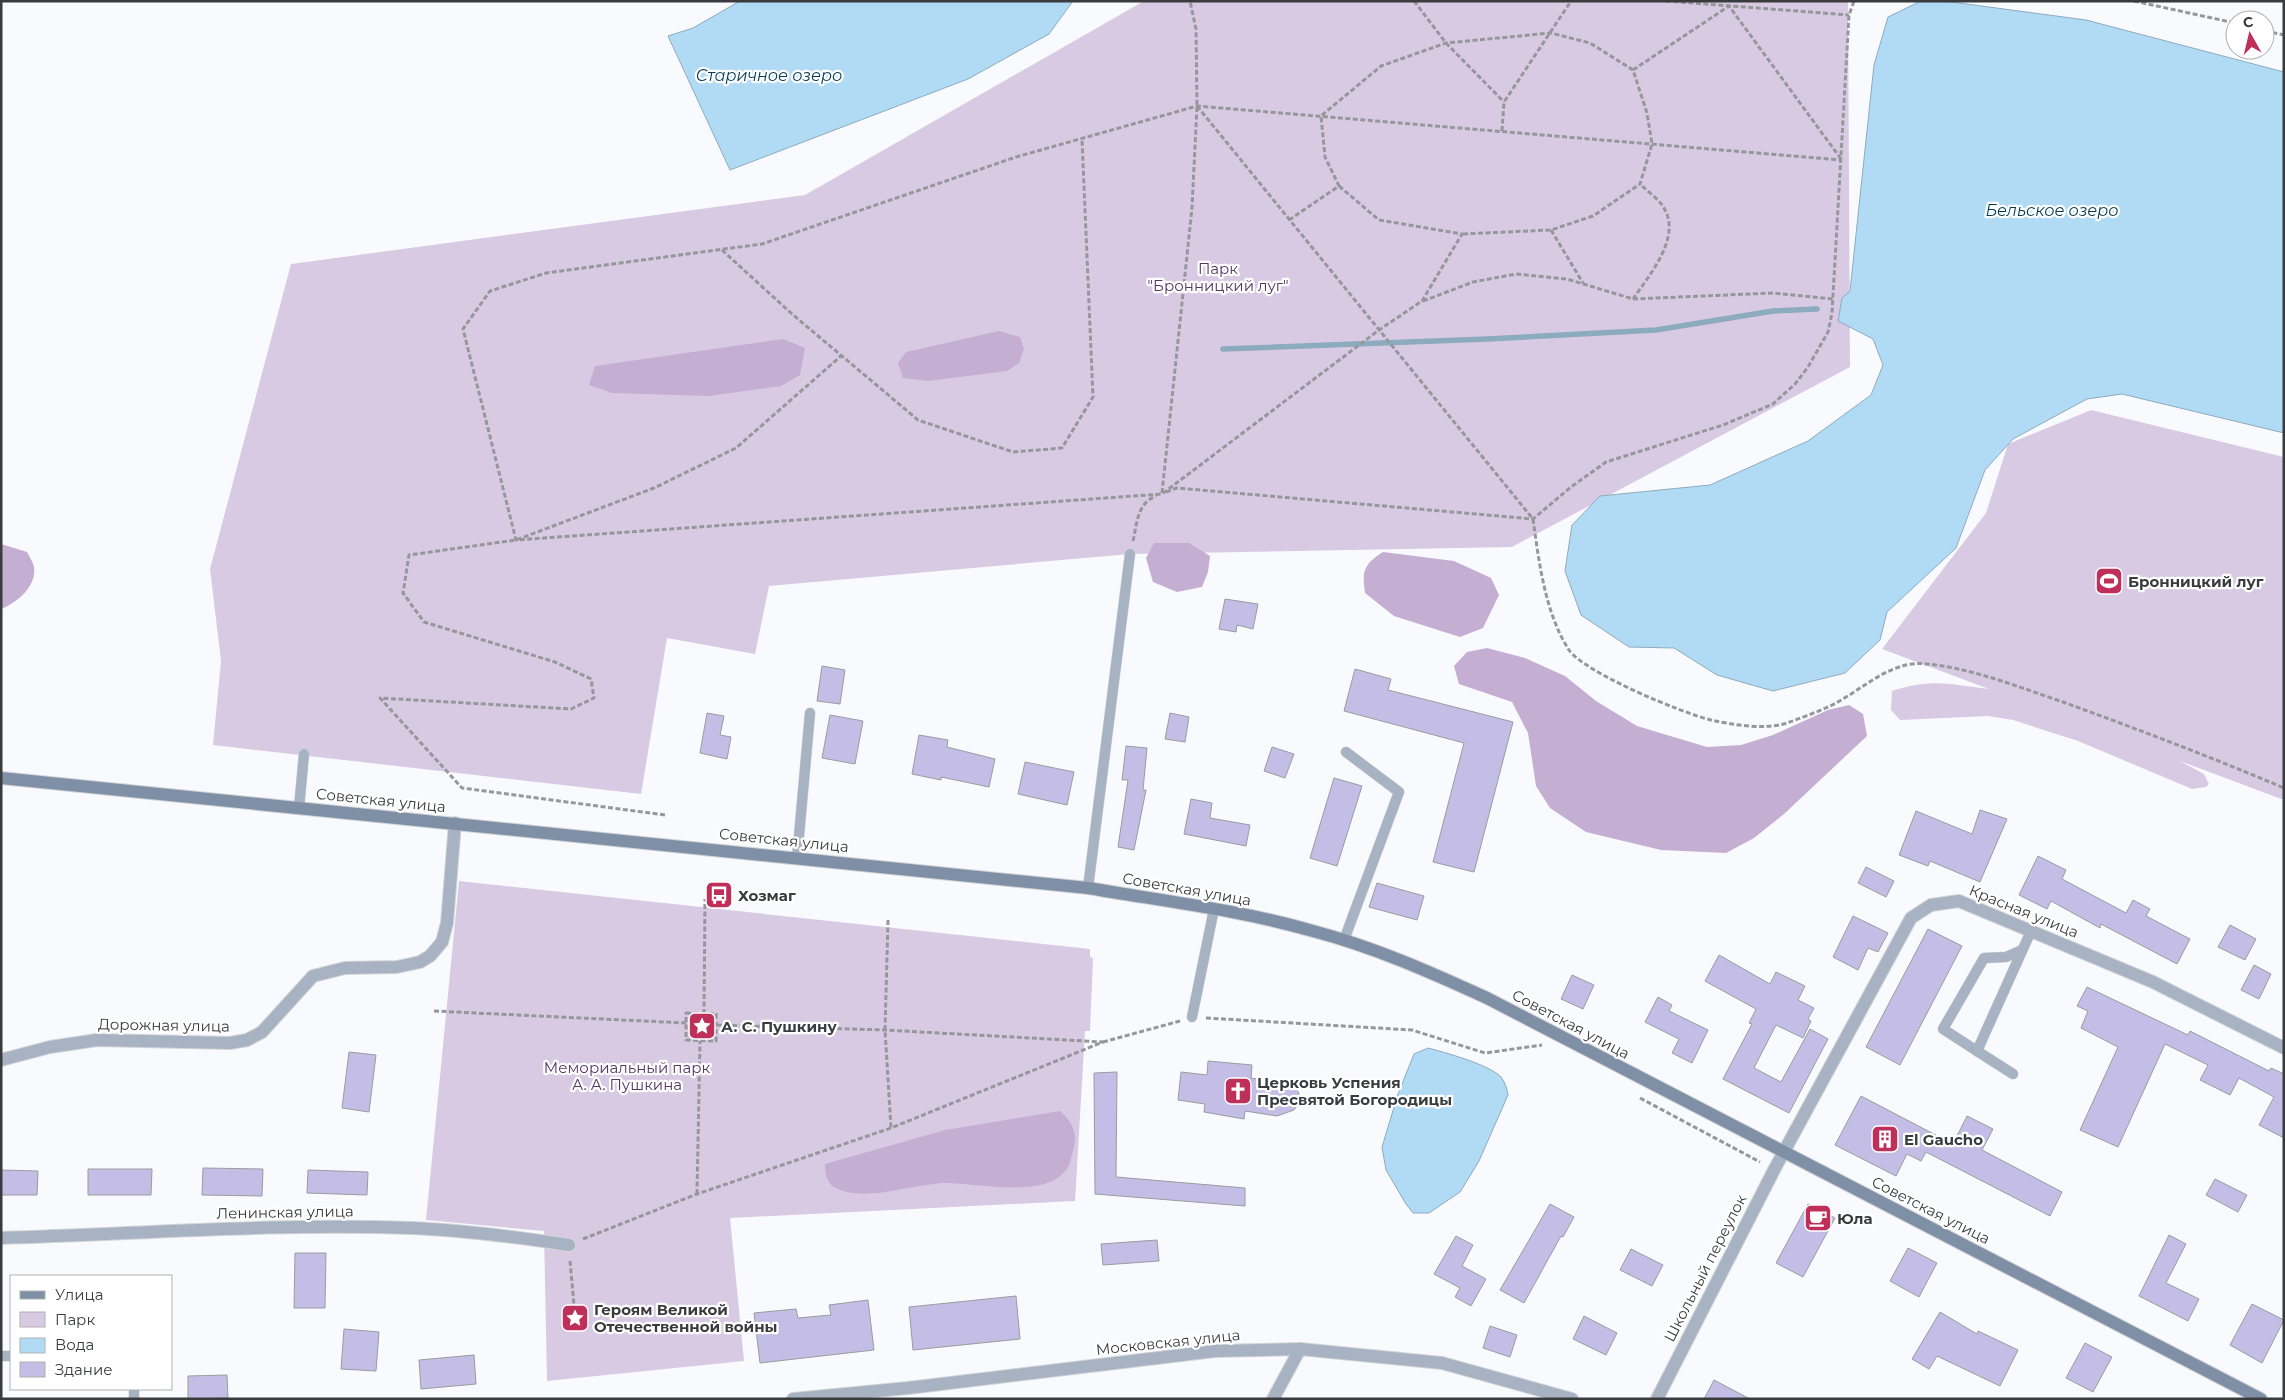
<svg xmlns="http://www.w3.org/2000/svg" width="2285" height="1400" font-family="Montserrat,sans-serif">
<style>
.green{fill:#d9cae4}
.forest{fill:#c4aed2}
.water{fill:#b1dbf5;stroke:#8dabbe}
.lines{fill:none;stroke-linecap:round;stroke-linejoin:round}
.stream{stroke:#8dabbe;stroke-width:5.5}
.building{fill:#c4bde5;stroke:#9c9b9f}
.service-casing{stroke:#d3d4d7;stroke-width:11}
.minor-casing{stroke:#d3d4d7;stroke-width:14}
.tertiary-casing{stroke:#d3d4d7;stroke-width:14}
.secondary-casing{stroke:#d3d4d7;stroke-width:14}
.path{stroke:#96979a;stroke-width:3;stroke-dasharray:5 2.5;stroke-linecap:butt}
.service{stroke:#a7b3c2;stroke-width:10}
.minor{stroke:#a7b3c2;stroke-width:12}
.tertiary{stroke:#a7b3c2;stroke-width:12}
.secondary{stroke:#7f90a6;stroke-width:12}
.labels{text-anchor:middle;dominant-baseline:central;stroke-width:4.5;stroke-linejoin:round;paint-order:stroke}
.park-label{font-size:15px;fill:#543667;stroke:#fff}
.poi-label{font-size:15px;font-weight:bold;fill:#3a3b3c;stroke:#fff;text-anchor:start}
.street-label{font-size:15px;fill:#3a3b3c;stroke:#fff}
.water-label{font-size:16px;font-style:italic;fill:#033b54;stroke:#fff}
</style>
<rect width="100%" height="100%" fill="#f9fafe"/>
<g class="green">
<polygon points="1144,1 1848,1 1850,367 1512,547 1130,554 769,586 755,654 667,638 641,794 213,745 221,661 210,569 291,264 805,195"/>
<path d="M2091,410L2284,457V800L2180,761L2204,774L2209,784L2206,787L2192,789L2078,741L2013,720L1988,716L1900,720L1891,710L1892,691C1931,678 1949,684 1989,689L1882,649L1986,513L2008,444Z"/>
<polygon points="459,881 1090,949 1090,957 1093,958 1090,1031 1085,1031 1075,1201 730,1218 744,1361 547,1381 544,1231 426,1220"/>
</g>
<g class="forest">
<polygon points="999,331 1020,337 1024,349 1019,363 1007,371 928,381 903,378 898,363 906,352"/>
<polygon points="783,339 805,348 800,375 781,386 709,396 612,393 589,385 595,366"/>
<polygon points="1154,543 1189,543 1210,556 1208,572 1202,587 1177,592 1153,582 1146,558"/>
<path d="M1,544L27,552C29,556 33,562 34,567C37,586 17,603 1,609Z"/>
<path d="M1383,552L1454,561L1491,578L1499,595L1483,628L1460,637L1394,616L1365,593C1362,571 1363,565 1383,552Z"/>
<polygon points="1487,648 1525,658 1565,676 1596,701 1637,726 1707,747 1741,745 1773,735 1828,710 1849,705 1863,714 1867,736 1784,814 1754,838 1726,853 1661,850 1586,832 1550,808 1536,786 1528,733 1512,702 1459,684 1454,666 1467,652"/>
<path d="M1060,1111C1073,1123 1078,1133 1073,1151C1071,1155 1071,1161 1069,1165C1052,1201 977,1183 947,1183C914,1183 864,1204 834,1187C826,1182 825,1172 825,1164L945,1130Z"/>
</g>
<g class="water">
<polygon points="740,1 1073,1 1049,34 968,79 730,170 668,36 693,28"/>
<polygon points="1921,1 1944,1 2086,20 2284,72 2284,433 2122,394 2087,399 2013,439 1985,470 1956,548 1887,612 1880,640 1845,673 1773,691 1717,675 1674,648 1629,647 1581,615 1565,571 1572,525 1600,496 1710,485 1808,441 1871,395 1883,365 1873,339 1838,321 1842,298 1850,291 1874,65 1888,17"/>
<path d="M1428,1048C1444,1052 1490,1065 1501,1077C1505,1082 1507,1088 1508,1095L1479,1161L1460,1192L1429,1213H1413L1406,1204L1386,1170L1382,1147L1398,1094L1414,1054Z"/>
</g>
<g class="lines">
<polyline class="stream" points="1223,349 1487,339 1656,330 1773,311 1817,309"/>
</g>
<g class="building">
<polygon points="1225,599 1258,604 1253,629 1237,625 1236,632 1219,629"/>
<polygon points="822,666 845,670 840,704 817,701"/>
<polygon points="1355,669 1391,679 1388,690 1513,722 1474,872 1433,862 1464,743 1344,711"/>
<polygon points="707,713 724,716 720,735 731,737 727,759 700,753"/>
<polygon points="1170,713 1189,717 1185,742 1165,739"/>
<polygon points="830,715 863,721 855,764 822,758"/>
<polygon points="919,735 948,740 947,747 995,759 989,787 941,777 941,780 912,774"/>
<polygon points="1126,746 1147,748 1143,790 1146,790 1134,850 1118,847 1128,780 1122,780"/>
<polygon points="1272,747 1294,754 1285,778 1264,771"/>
<polygon points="1025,762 1074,772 1067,805 1018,794"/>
<polygon points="1334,778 1362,786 1337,866 1310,858"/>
<polygon points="1191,799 1212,803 1210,818 1250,825 1246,846 1184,834"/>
<polygon points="1980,810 2007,819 1980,882 1930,861 1928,866 1899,855 1916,811 1972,834"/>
<polygon points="2038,856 2066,870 2062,879 2126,913 2133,900 2150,909 2146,916 2190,939 2177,964 2101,924 2100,928 2051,901 2047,909 2019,895"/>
<polygon points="1866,867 1894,881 1886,897 1858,883"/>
<polygon points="1377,883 1424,896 1417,920 1369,907"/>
<polygon points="1853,916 1888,933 1878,952 1868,948 1858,970 1833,957"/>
<polygon points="2230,925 2256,939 2245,960 2218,947"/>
<polygon points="1928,929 1962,946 1900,1065 1866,1047"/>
<polygon points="1719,955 1770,984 1776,972 1805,986 1798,1000 1814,1008 1808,1019 1811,1021 1803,1038 1776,1025 1754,1068 1781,1082 1810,1029 1828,1039 1789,1113 1723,1079 1752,1024 1749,1023 1756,1009 1705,981"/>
<polygon points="2254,965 2271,974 2259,999 2241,990"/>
<polygon points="1572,975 1594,985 1583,1009 1561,999"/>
<polygon points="2087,987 2188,1035 2190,1031 2269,1071 2271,1068 2284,1074 2284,1138 2259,1125 2274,1097 2239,1078 2230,1095 2200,1080 2208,1065 2165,1044 2118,1147 2080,1130 2118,1047 2081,1028 2088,1011 2077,1006"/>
<polygon points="1658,997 1672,1005 1669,1011 1708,1030 1692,1063 1672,1053 1679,1039 1645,1022"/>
<polygon points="349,1052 376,1055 369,1112 342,1108"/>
<polygon points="1208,1061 1252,1065 1251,1078 1286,1084 1296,1089 1299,1093 1298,1104 1294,1110 1277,1116 1245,1111 1244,1119 1204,1112 1205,1104 1178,1100 1181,1072 1207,1075"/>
<polygon points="1117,1072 1116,1177 1245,1188 1245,1206 1095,1194 1094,1073"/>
<polygon points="1861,1096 1953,1144 1967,1116 1993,1129 1982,1150 2062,1192 2050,1216 1926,1152 1921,1161 1907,1154 1896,1176 1835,1145"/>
<polygon points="203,1168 263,1169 262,1196 202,1195"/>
<polygon points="88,1169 152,1169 151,1195 88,1195"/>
<polygon points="1,1170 38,1171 37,1195 1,1195"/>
<polygon points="308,1170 368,1172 367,1195 307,1193"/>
<polygon points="2215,1179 2247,1195 2238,1212 2206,1195"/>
<polygon points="1550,1204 1574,1217 1563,1237 1561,1236 1524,1303 1500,1290"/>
<polygon points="1808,1204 1835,1218 1803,1277 1776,1263"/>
<polygon points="2169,1235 2186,1244 2166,1283 2199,1299 2188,1321 2139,1296"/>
<polygon points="1456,1236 1473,1245 1462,1266 1486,1279 1471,1306 1455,1297 1460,1288 1434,1274"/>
<polygon points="1157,1240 1159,1261 1103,1265 1101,1244"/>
<polygon points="1908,1248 1937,1263 1919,1297 1890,1281"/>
<polygon points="1631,1249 1663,1265 1652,1286 1620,1270"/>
<polygon points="295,1253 326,1253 325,1308 294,1308"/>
<polygon points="1016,1296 1020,1339 913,1350 909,1307"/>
<polygon points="868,1300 874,1350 760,1363 754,1313 796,1309 798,1318 831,1315 829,1305"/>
<polygon points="2252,1304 2284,1320 2262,1363 2230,1345"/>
<polygon points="1940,1312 1977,1334 1978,1331 2018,1350 2000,1386 1937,1356 1929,1369 1912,1359"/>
<polygon points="1584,1316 1617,1333 1606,1355 1573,1339"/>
<polygon points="1490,1326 1517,1335 1510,1357 1483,1348"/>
<polygon points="344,1329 379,1332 376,1371 341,1369"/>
<polygon points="2085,1343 2112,1357 2093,1392 2066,1378"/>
<polygon points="474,1355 476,1384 421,1389 419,1360"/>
<polygon points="227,1375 228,1398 188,1399 188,1376"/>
<polygon points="1714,1380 1750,1399 1704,1399"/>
</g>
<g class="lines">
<g class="service-casing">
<g id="service">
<polyline points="299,808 304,754"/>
<polyline points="797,858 810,713"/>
<polyline points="1088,888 1130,554"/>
<polyline points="1344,940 1399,792 1346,752"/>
<polyline points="1192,1017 1214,909"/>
<polyline points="1977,1051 1943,1029 1984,958 2006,957 2022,950"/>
<polyline points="2013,1074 1977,1051 2031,931"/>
<polyline points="1,1356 11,1356"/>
<polyline points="134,1399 134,1389"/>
</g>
</g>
<g class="minor-casing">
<g id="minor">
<polyline points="1,1060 50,1047 97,1040 230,1043 247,1040 262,1032 313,976 345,968 397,967 420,962 430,956 442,942 447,923 455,823"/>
<path d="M1,1238C138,1234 274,1223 411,1228C464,1230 516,1237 569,1245"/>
<polyline points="1657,1399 1774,1170 1911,918 1931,905 1959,901 2153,982 2284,1048"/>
</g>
</g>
<g class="tertiary-casing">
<g id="tertiary">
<polyline points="793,1399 908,1388 1215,1351 1300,1349 1442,1363 1572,1399"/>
<polyline points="1273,1399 1300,1349"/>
</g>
</g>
<g class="secondary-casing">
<path id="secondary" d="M1,778L1088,888C1163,901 1240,910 1313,931C1374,947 1430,972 1487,998L2261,1399"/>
</g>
<g class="path">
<polyline points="1414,1 1446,43 1504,102"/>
<polyline points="1666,1 1849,15"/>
<polyline points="2134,1 2235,23"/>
<polyline points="2265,31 2284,35"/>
<polyline points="1633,70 1729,6 1841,159"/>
<path d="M1197,106L1533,519C1539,562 1545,613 1569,650C1585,673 1682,713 1711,720C1734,725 1764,730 1787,723C1801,718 1817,712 1830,706C1862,691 1890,659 1928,664C1975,669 2018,687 2063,702C2137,729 2211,757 2284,788"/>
<polyline points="1502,131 1504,102 1571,1"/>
<polyline points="1339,186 1379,220 1462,234 1422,301 1379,330 1162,494 516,540 463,329 490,291 546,273 762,244 1016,157 1197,106 1841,160"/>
<polyline points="1289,220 1339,186 1325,157 1321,116 1381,66 1446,43 1551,33 1590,43 1633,70 1647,113 1652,144 1640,184 1593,216 1551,230 1462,234"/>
<polyline points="1551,230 1583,283"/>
<polyline points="722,250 792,314 918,420 1013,452 1062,448 1093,397 1082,139"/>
<path d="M1633,299C1650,274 1684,235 1662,205C1657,198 1647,191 1640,184"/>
<polyline points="1423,301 1473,282 1516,274 1567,279 1633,299 1773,293 1833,299"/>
<polyline points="1166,492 1177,488 1533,519 1571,487 1606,462 1723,425 1773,404 1795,384 1808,367 1828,332 1832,313 1849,15 1854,1"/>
<polyline points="1162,493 1192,208 1197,106 1196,29 1190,1"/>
<path d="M1133,541C1137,524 1137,503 1156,496"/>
<polyline points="665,815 462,788 380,698 571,709 594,698 591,679 555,662 424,622 403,593 409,555 516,540 654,488 736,448 841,356"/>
<polyline points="888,920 885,1030 891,1128"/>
<polyline points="434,1011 686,1023"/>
<polygon points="686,1013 716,1014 716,1041 686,1040"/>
<polyline points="704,1014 705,899"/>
<polyline points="1206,1018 1412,1030 1485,1053 1542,1045"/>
<polyline points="1103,1042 1180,1021"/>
<polyline points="1640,1098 1760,1162"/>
<polyline points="697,1194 700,1041"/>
<polyline points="583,1239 697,1194 891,1128 1103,1042 885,1030 716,1025"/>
<polyline points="570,1261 574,1305"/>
</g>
<use href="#service" class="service"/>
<use href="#minor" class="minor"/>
<use href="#tertiary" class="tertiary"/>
<use href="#secondary" class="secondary"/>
</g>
<defs>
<g id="stadium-square" transform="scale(1.4375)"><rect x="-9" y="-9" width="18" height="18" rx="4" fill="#be2f59" stroke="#fff"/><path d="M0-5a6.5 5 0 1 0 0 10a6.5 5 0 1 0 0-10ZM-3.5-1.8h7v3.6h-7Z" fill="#fff"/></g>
<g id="bus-square" transform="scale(1.4375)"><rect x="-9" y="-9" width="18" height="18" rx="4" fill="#be2f59" stroke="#fff"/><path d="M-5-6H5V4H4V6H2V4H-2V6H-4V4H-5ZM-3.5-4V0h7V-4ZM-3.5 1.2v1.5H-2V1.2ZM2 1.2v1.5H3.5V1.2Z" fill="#fff"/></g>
<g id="sight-square" transform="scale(1.4375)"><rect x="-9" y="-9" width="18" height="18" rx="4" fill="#be2f59" stroke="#fff"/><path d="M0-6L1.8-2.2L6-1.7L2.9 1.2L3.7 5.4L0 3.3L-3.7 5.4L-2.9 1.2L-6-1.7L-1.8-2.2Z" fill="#fff"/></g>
<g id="church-square" transform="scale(1.4375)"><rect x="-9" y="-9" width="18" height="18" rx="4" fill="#be2f59" stroke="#fff"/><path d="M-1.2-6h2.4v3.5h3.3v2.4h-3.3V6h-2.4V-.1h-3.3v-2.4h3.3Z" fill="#fff"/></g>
<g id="building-square" transform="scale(1.4375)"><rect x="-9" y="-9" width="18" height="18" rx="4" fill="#be2f59" stroke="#fff"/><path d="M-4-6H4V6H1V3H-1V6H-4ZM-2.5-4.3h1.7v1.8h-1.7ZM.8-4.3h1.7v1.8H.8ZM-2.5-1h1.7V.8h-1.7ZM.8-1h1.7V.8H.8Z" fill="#fff"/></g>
<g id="cafe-square" transform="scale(1.4375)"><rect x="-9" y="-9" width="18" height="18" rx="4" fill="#be2f59" stroke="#fff"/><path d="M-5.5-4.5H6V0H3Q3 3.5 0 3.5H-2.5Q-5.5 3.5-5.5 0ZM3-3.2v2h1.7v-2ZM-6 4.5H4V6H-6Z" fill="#fff"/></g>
</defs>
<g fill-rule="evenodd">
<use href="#stadium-square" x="2109" y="581"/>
<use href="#bus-square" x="719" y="895"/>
<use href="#sight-square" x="702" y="1026"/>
<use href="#church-square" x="1238" y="1091"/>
<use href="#building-square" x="1885" y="1139"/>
<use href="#cafe-square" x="1818" y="1218"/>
<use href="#sight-square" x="575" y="1318"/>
</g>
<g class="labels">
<g class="park-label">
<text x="1218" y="268">Парк<tspan x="1218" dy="17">"Бронницкий луг"</tspan></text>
<text x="627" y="1067">Мемориальный парк<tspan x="627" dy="17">А. А. Пушкина</tspan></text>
</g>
<g class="poi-label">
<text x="2128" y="581">Бронницкий луг</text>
<text x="738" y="895">Хозмаг</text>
<text x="721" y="1026">А. С. Пушкину</text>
<text x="1257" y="1082">Церковь Успения<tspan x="1257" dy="17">Пресвятой Богородицы</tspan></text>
<text x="1904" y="1139">El Gaucho</text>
<text x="1837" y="1218">Юла</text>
<text x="594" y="1309">Героям Великой<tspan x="594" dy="17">Отечественной войны</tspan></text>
</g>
<g class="street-label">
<text transform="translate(381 800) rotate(6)">Советская улица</text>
<text transform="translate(784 840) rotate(6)">Советская улица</text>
<text transform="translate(1187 889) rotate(10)">Советская улица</text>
<text transform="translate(2024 911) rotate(22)">Красная улица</text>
<text transform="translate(1571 1024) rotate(28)">Советская улица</text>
<text transform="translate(164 1025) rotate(1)">Дорожная улица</text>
<text transform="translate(1931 1210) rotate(27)">Советская улица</text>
<text transform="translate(285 1212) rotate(-1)">Ленинская улица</text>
<text transform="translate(1705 1268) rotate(-63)">Школьный переулок</text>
<text transform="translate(1168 1342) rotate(-6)">Московская улица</text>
</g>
<g class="water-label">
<text x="769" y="75">Старичное озеро</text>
<text x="2052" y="210">Бельское озеро</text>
</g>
</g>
<rect width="2285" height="1400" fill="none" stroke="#3a3b3c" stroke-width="5"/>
<rect x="10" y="1275" width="162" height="115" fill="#ffffff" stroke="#b0b1b1"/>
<rect x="20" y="1291" width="25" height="8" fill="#7f90a6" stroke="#b0b1b1"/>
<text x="55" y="1300" font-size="15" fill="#3a3b3c">Улица</text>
<rect x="20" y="1312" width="25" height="15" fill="#d9cae4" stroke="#b0b1b1"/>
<text x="55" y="1325" font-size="15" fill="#3a3b3c">Парк</text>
<rect x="20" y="1338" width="25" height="15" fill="#b1dbf5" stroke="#b0b1b1"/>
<text x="55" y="1350" font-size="15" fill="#3a3b3c">Вода</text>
<rect x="20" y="1362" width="25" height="15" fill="#c4bde5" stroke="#b0b1b1"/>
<text x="55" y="1375" font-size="15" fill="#3a3b3c">Здание</text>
<g transform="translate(2250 35) rotate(352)"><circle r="24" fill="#ffffff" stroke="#b0b1b1"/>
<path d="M0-4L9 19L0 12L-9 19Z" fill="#be2f59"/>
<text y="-8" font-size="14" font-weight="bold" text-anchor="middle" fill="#3a3b3c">С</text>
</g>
</svg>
